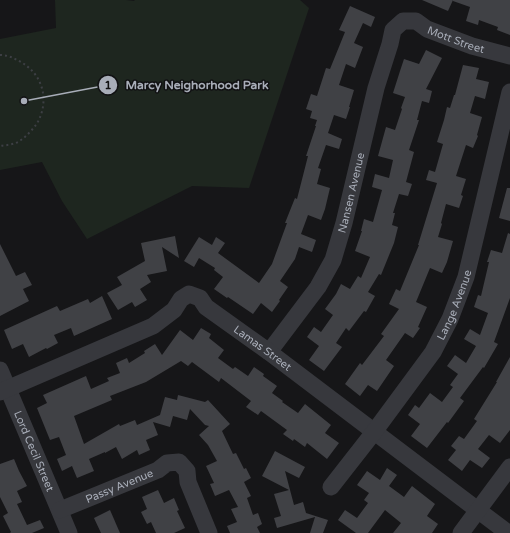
<svg xmlns="http://www.w3.org/2000/svg" width="510" height="533" font-family="'Varela Round',sans-serif">
<style>
.green{fill:#1e261f}
.building{fill:#404145}
.lines{fill:none;stroke-linecap:round;stroke-linejoin:round}
.path{stroke:#3d3f44;stroke-width:2;stroke-dasharray:2 3;stroke-linecap:butt}
.minor{stroke:#37383d;stroke-width:17}
.labels{text-anchor:middle;dominant-baseline:central;stroke-width:3;stroke-linejoin:round;paint-order:stroke}
.street-label{font-size:11px;fill:#a8adb8;stroke:#111113}
.leader{fill:none;stroke:#a8adb8;stroke-width:1.5}
.callout-dot{fill:#a8adb8;stroke:#111113;stroke-width:1.5}
.mark-label{font-size:12px;text-anchor:middle;font-weight:bold;fill:#111}
.callout-label{font-size:12px;text-anchor:middle;font-weight:bold;fill:#a8adb8;stroke:#111113;stroke-width:3;stroke-linejoin:round;paint-order:stroke}
</style>
<rect width="100%" height="100%" fill="#161618"/>
<polygon class="green" points="55,0 126,0 134,1 135,0 300,0 309,8 249,188 192,186 87,239 62,201 42,162 0,170 0,39 56,28"/>
<g class="building">
<polygon points="422,0 453,0 448,11"/>
<polygon points="453,0 510,0 510,35 497,30 498,27 479,20 478,25 466,21 470,7 453,1"/>
<polygon points="350,6 375,17 371,27 363,23 354,43 363,47 355,68 346,64 339,85 354,90 349,107 350,107 346,119 334,115 328,133 342,139 339,149 326,145 318,168 321,169 317,184 330,188 325,209 321,220 308,215 301,234 316,240 312,252 299,247 295,259 280,281 288,287 279,300 280,301 272,312 261,303 253,314 228,297 227,298 214,289 223,277 214,270 215,268 199,258 194,267 184,261 199,237 212,245 216,237 225,243 218,253 259,283 272,264 287,223 285,223 295,198 297,199 308,156 306,156 316,126 315,126 317,120 310,118 312,111 306,109 311,94 317,96 326,68 330,69 345,32 339,30"/>
<polygon points="426,50 442,58 426,89 432,91 429,103 422,101 417,120 419,120 409,150 414,152 406,182 412,184 408,196 399,194 393,213 395,213 392,225 398,227 394,243 381,275 379,274 368,292 375,296 366,312 364,311 349,331 346,328 336,343 342,347 324,371 309,360 319,346 307,337 314,327 321,332 333,315 325,309 336,294 341,284 350,289 358,276 361,278 370,257 355,251 362,231 361,231 364,219 373,222 382,190 372,187 375,174 389,178 393,160 378,156 386,127 395,130 402,109 401,108 405,97 393,93 400,71 404,59 419,64"/>
<polygon points="463,65 479,68 476,79 489,82 485,99 475,96 470,113 482,117 477,135 478,136 473,148 466,145 456,176 466,179 461,195 463,196 459,208 446,204 441,223 442,224 438,237 453,241 447,262 442,273 430,268 416,302 427,307 418,327 420,328 413,338 405,333 386,360 394,366 377,391 368,385 360,396 345,384 360,363 362,365 384,336 381,334 399,309 389,304 396,289 400,291 419,245 418,245 437,183 426,180 429,170 435,172 443,144 437,142 444,120 447,107 450,108 454,95 455,95"/>
<polygon points="507,188 510,188 510,221 499,218"/>
<polygon points="508,233 510,234 510,298 494,342 498,344 484,368 483,367 460,398 464,401 448,423 447,422 427,448 411,436 420,424 408,415 415,405 419,408 430,393 442,402 453,387 450,385 458,374 447,366 455,355 466,363 476,346 464,339 470,329 480,335 488,313 474,307 478,295 481,296 489,262 487,262 491,250 502,253"/>
<polygon points="175,236 179,258 162,247 167,271 147,275 151,282 140,289 147,300 135,307 132,302 118,310 107,293 122,285 117,277 145,261 141,243"/>
<polygon points="0,244 16,276 25,272 32,285 23,289 29,301 0,316"/>
<polygon points="102,296 112,319 74,336 71,328 54,335 58,343 47,349 46,348 29,357 23,344 12,349 4,330 57,306 60,311 88,299 90,303"/>
<polygon points="201,328 211,334 209,338 224,350 218,358 233,369 235,367 248,376 254,367 264,374 263,376 277,386 272,393 283,401 282,402 298,413 305,404 331,425 325,433 339,443 327,459 307,443 305,447 294,439 293,441 283,434 287,430 261,411 258,415 246,407 251,401 221,378 219,382 192,362 188,366 181,361 146,382 110,396 112,400 74,416 84,444 119,424 120,426 135,420 137,425 160,415 165,397 177,400 178,395 205,402 208,400 230,424 222,431 233,454 236,453 244,469 246,468 251,478 244,482 251,496 247,498 253,515 258,513 262,524 257,527 260,533 230,533 227,526 237,522 231,509 238,507 229,490 215,496 210,484 214,483 206,466 217,461 208,445 199,435 209,426 205,425 190,409 187,420 173,416 170,427 153,422 158,435 146,440 150,450 139,455 137,450 122,459 116,447 105,453 105,452 89,459 94,471 77,478 72,466 62,471 57,459 66,455 59,437 50,440 37,408 47,403 43,395 86,376 91,389 109,381 107,378 120,373 116,363 127,358 129,363 145,353 144,351 155,344 162,355 180,330 193,340"/>
<polygon points="510,357 510,430 500,443 489,435 478,449 490,458 482,468 470,460 462,471 448,460 456,450 451,446 459,436 464,439 477,421 474,419 497,382 496,382"/>
<polygon points="275,451 305,467 299,478 285,471 294,505 303,502 306,513 328,520 323,533 310,533 315,517 277,528 274,518 281,516 274,494 289,490 262,476"/>
<polygon points="14,459 19,471 27,486 17,491 22,502 17,504 27,525 40,520 44,528 32,533 10,533 11,532 3,516 8,513 0,497 0,464"/>
<polygon points="387,468 397,475 389,486 404,497 412,486 435,504 427,516 438,524 432,533 393,533 401,523 385,510 368,533 356,533 338,520 345,510 357,518 368,503 364,500 369,493 357,485 367,471 380,480"/>
<polygon points="158,490 164,503 174,498 179,510 177,511 185,528 174,533 156,533 151,522 147,524 141,512 147,509 142,497"/>
<polygon points="110,510 120,533 101,533 94,518"/>
</g>
<g class="lines">
<path class="path" d="M0,55C6,55 12,57 17,60C43,72 51,101 36,125C31,131 25,138 18,142C12,145 6,145 0,146"/>
<g class="minor">
<path id="s1" d="M269,352L318,287L333,260L344,223L376,88L390,44L393,30L403,21H416L427,29L472,46L510,56"/>
<path id="s2" d="M0,370L69,533"/>
<path id="s3" d="M0,392L153,326L174,310L181,299L189,294L200,298L206,307L269,352L508,533"/>
<path id="s4" d="M331,487L374,432L433,352L450,319L466,277L510,92"/>
<path id="s5" d="M60,510L158,470L167,463L179,462L187,471L188,482L209,533"/>
<polyline points="461,533 510,467"/>
</g>
</g>
<g class="labels">
<g class="street-label">
<text stroke="none"><textPath href="#s1" startOffset="421">Mott Street</textPath></text>
<text stroke="none"><textPath href="#s1" startOffset="182">Nansen Avenue</textPath></text>
<text stroke="none"><textPath href="#s4" startOffset="221">Lange Avenue</textPath></text>
<text stroke="none"><textPath href="#s3" startOffset="308">Lamas Street</textPath></text>
<text stroke="none"><textPath href="#s2" startOffset="88">Lord Cecil Street</textPath></text>
<text stroke="none"><textPath href="#s5" startOffset="64">Passy Avenue</textPath></text>
</g>
</g>
<path class="leader" d="M24 101L108 85"/>
<g class="callout-dot">
<circle cx="24" cy="101" r="4"/>
<circle cx="108" cy="85" r="10"/>
</g>
<g class="mark-label">
<text x="108" y="89">1</text>
</g>
<g class="callout-label">
<text x="197" y="89">Marcy Neighorhood Park</text>
</g>
</svg>
